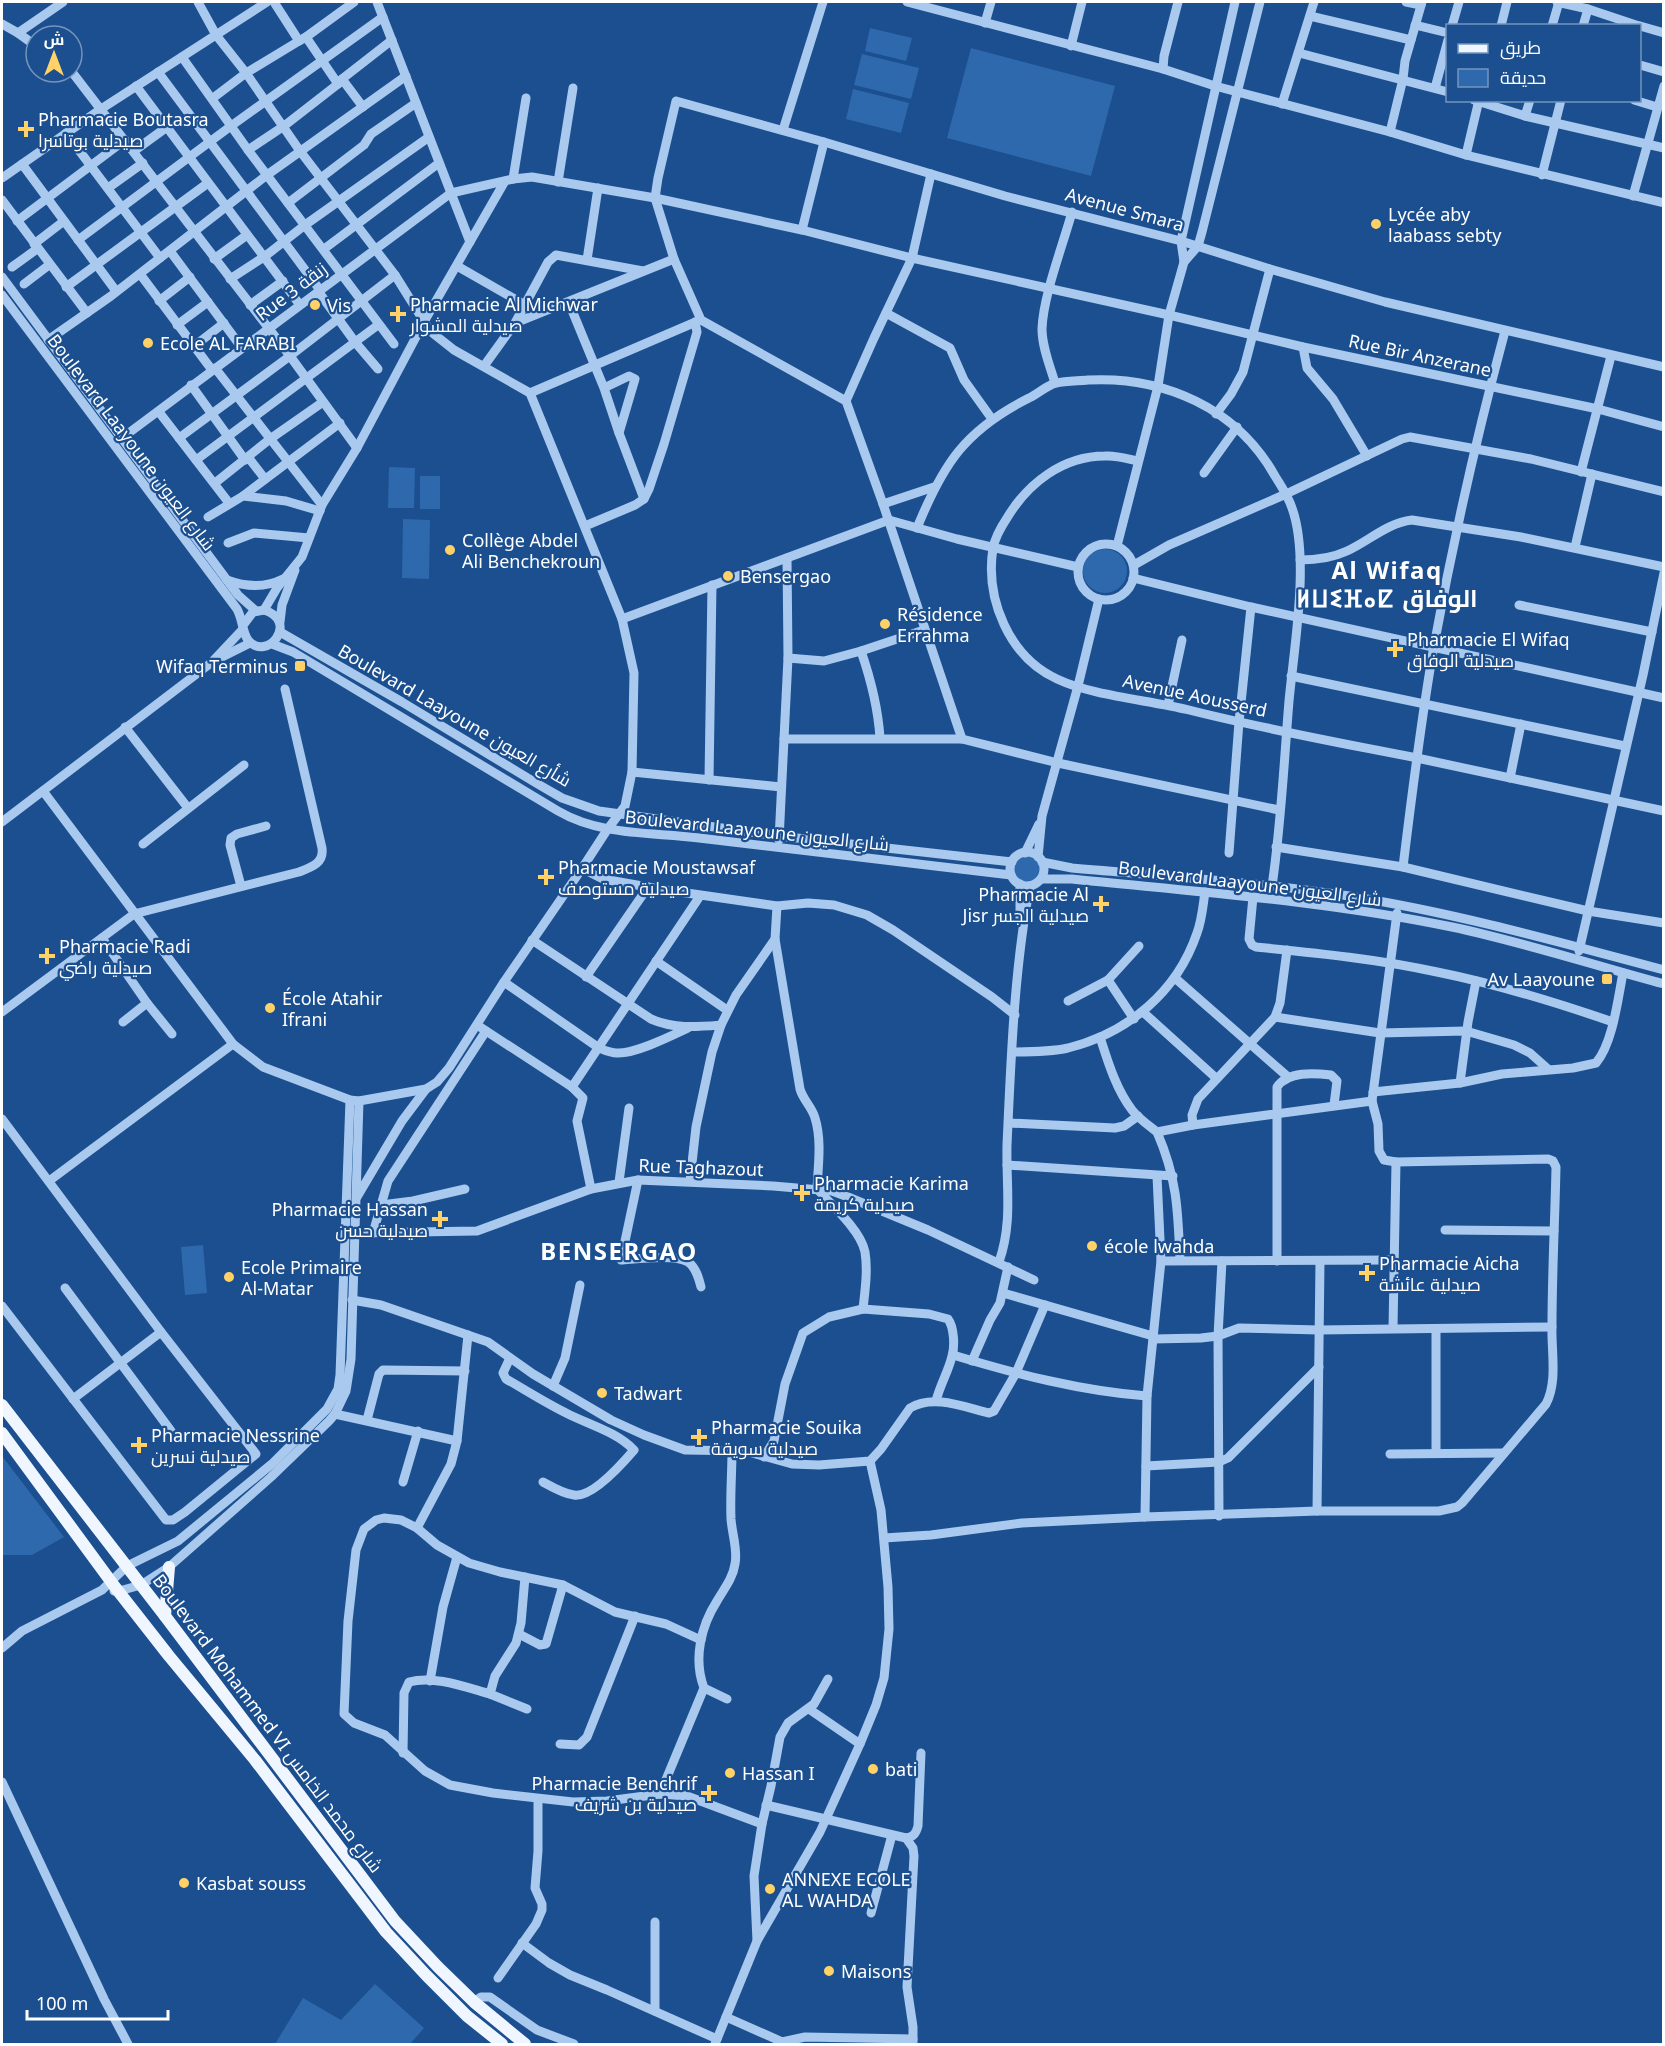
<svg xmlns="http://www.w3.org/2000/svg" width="1665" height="2046" font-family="'Noto Sans',Cairo,'Noto Sans Tifinagh',sans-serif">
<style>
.green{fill:#2e69ad}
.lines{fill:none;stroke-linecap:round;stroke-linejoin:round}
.minor{stroke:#a9c9ee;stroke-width:9}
.major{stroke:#f0f6ff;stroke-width:12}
.poi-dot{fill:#ffd166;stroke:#1b4f8f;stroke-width:2}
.labels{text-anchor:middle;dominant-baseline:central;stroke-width:4.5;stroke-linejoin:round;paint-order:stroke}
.poi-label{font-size:18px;fill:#fff;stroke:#1b4f8f;text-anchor:start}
.street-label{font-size:18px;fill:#fff;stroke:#1b4f8f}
.district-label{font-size:24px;font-weight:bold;letter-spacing:1.5px;fill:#fff;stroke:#1b4f8f}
</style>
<rect width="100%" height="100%" fill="#1b4f8f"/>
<g class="green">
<polygon points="870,28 912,38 906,61 865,51"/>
<polygon points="971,48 1115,86 1091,176 947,138"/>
<polygon points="862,54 919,68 911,99 854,85"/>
<polygon points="853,89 909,103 901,133 846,119"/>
<polygon points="389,467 415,468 414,508 388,508"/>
<rect x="420" y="476" width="20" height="33"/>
<polygon points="403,519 430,520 429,579 402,578"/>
<circle cx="1105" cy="571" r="22"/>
<circle cx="1026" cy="869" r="14"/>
<polygon points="203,1245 207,1293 185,1295 181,1247"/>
<polygon points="2,1456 64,1537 32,1555 2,1555"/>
<polygon points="375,1984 424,2028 410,2044 275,2044 303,1998 341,2020"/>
</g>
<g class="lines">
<g class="minor">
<polyline points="274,2 299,41 306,37 338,84 342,79 363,107"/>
<polyline points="377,2 470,242"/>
<polyline points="907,2 1163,69 1215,86 1390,132 1466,155 1664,203"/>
<polyline points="1406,2 1421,5"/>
<polyline points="1557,2 1588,9 1639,26"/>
<polyline points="1310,16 1411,40"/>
<polyline points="985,23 991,2"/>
<polyline points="2,24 18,33 36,46"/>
<polyline points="1415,25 1448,33"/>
<polyline points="1452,26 1459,2"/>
<polyline points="1501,26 1507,2"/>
<polyline points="1552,26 1559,2"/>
<polyline points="1583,26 1588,9"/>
<polyline points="1640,26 1664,33"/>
<polyline points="18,33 63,2"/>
<polyline points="306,37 354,2"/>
<polyline points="1071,46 1082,2"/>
<polyline points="1299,53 1448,92"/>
<polyline points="182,57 248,150 394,344"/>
<polyline points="1640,65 1664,72"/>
<polyline points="1163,69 1164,56 1178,2"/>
<polyline points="72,72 290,356 357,448"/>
<polyline points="158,72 320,290"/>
<polyline points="342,79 392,40"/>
<polyline points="136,86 300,305"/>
<polyline points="1435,88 1448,40"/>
<polyline points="213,98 246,73 299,41"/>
<polyline points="1474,100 1525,116 1664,148"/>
<polyline points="1634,100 1657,107"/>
<polyline points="1282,104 1314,2"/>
<polyline points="1525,116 1530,100"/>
<polyline points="783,130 823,2"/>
<polyline points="1390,132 1403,79 1405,61 1422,2"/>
<polyline points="66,133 160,258"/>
<polyline points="248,150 284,126 338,84"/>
<polyline points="134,151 167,127"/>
<polyline points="1466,155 1479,100"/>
<polyline points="22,164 116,291"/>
<polyline points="1542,175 1561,100"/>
<polyline points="2,178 101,109 267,2"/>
<polyline points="513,179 526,98"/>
<polyline points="558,182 573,88"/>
<polyline points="108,188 143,163"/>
<polyline points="1633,196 1664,86"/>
<polyline points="2,200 87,313"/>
<polyline points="288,203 364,145 371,134 416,103"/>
<polyline points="17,221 125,140"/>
<polyline points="802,230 824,142"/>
<polyline points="78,240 231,126 383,17"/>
<polyline points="34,244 64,221"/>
<polyline points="324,249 439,163"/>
<polyline points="170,251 242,348"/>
<polyline points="214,259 247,235"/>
<polyline points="587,260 598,188"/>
<polyline points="1184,262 1181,241 1235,2"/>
<polyline points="457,266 525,305"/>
<polyline points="12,267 37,249"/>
<polyline points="140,274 212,370"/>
<polyline points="2,277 238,595 256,611"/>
<polyline points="230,279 264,257 305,225 429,137"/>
<polyline points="24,284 49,265"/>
<polyline points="66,287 208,183"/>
<polyline points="318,291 355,342 378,369"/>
<path d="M2,295L237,609C243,620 242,632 248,640C267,663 300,621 264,610L253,612L244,624"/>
<polyline points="159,301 190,277"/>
<polyline points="569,303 604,388 619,433 635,379 629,376 604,388"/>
<polyline points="250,305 283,281"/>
<polyline points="886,313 950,348 964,380 992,419"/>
<polyline points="515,323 548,262 556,255 643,271"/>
<polyline points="177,325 208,302"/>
<polyline points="48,340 111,296 267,175 406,76"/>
<polyline points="193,347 224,323"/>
<polyline points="1303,347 1307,368 1333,399 1367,456"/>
<polyline points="484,366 515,323 674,259"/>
<polyline points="215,368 322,505"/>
<path d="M1055,383C1050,366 1042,347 1042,329C1043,296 1063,245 1072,212"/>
<polyline points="191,385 245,460"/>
<polyline points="530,393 698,321"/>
<polyline points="846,401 874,338 912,258 931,174"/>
<polyline points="159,412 229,503"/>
<polyline points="1216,414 1231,394 1243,372 1270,269"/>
<polyline points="619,433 644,499"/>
<polyline points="122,438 451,193 513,179 532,177 655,198 802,230 912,258 1169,315 1303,347 1598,409 1664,427"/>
<polyline points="179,438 290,356 395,275"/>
<polyline points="248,457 265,479"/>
<polyline points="196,460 378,325"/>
<path d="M1138,461C1128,459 1116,455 1105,456C1063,456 1028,483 1007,518C1001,527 995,538 993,548C985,599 1009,657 1057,679C1093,696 1149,700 1189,710C1264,729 1341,743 1417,758C1499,775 1581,793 1664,811"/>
<polyline points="1581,472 1611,356"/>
<polyline points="1204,473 1237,427"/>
<polyline points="215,483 270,439 323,402"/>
<polyline points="243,496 340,423"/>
<polyline points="883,504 934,487"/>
<polyline points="208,517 243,496 286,501 320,511"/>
<polyline points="585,526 635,505 644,499 649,489 664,444 697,332 695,322"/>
<path d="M917,528C943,464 965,430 1029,398C1038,394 1047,385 1056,383C1066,381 1078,381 1088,380C1164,376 1237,408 1275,476C1281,486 1288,496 1292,508C1310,558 1294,647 1289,701C1284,762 1281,826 1272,886"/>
<polyline points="228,543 254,533 309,538"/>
<circle cx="1106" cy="572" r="28"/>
<polyline points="1117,546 1158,386 1169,315 1184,262 1198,246 1202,232 1260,2"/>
<polyline points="1575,547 1592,474"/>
<path d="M1300,560C1316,560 1332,558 1347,551C1369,541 1387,523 1412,520L1521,537L1664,567"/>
<polyline points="1134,565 1169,545 1286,494 1402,439 1410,437 1531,459 1664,492"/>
<polyline points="1133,578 1251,607 1664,698"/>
<path d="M227,580C246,587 265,588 283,579"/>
<polyline points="1519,605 1652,632"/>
<polyline points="264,610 277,588 302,557 322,505 357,448 425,320 505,181"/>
<polyline points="622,619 889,520 957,539 1078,567"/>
<polyline points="280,622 282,605 295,570"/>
<polyline points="280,632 402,702 536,783 562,798 599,811 779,836 1012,862"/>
<path d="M272,644L293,652L558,811C601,836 651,832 699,838C803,851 907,863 1011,875"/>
<path d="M861,651C871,680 878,707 880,738"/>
<polyline points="788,658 824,661 861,651 924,630"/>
<polyline points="218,659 250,643"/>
<polyline points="1291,676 1625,746"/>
<polyline points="1168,705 1182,640"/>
<polyline points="125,727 188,808"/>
<polyline points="784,739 962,739 1058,763 1279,810"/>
<polyline points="962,739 883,504 846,401 701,320 674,259 655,198 658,178 676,101 824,142 1005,196 1181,241 1270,269 1385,302 1664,367"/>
<polyline points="632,772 781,787"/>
<polyline points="1510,778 1521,724"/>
<polyline points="709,780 712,585"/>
<polyline points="43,791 233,1044 263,1067 350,1100 359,1101 426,1089 437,1082 449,1068 504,982 583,867 607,830 625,806 632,772 634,673 622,619 530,393 454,350 430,331 395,275 300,151 246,73 216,35 198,2"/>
<polyline points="2,822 211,663 243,629"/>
<polyline points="779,840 788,658 787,558"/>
<polyline points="143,844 244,765"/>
<polyline points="1276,847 1403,867 1588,911 1664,923"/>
<circle cx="1027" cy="869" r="17"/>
<polyline points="1025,853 1039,824"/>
<polyline points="1229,853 1239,722 1251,607"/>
<polyline points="1038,857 1042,816 1078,686 1099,599"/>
<path d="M1042,862L1072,868C1164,876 1257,882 1349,896C1456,913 1559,942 1664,970"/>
<polyline points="583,867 587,871 603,879 659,889 777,906 808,903 834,905 867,915 893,930 992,997 1015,1015"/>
<path d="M1403,867C1412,793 1421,719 1434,646C1453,541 1477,435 1505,331"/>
<path d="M1041,879H1072C1199,892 1327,901 1452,927C1523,942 1593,965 1664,984"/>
<polyline points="1020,884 1020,919"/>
<polyline points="241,886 230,845 231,838 237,834 266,826"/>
<path d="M1253,897L1249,939L1252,945L1256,947C1316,953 1378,959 1437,972C1497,984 1555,1002 1613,1022"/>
<polyline points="102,938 147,1003 172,1034"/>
<path d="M775,939L800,1089C803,1100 812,1107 815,1118C822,1140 818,1167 817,1189C832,1205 861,1231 865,1252C868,1271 865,1290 863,1309"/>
<path d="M532,940L651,1019C674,1029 696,1027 721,1025"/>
<polyline points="1579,951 1643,675 1664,573"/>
<polyline points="656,961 727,1010"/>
<polyline points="586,977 648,887"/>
<polyline points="1175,978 1288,1077"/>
<polyline points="1108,980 1134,1019"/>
<path d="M504,982L599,1048C604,1050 610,1053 617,1053C635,1054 671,1036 688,1028"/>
<polyline points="1068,1001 1108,980 1139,946"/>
<path d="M2,1012L134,914L299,872C312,867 324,863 322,848L285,689"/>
<polyline points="1143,1012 1216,1078"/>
<polyline points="1275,1017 1380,1033 1466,1031 1514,1045 1530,1053 1548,1069"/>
<polyline points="123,1022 147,1003"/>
<polyline points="477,1025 572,1087 700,896"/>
<path d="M1100,1037C1108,1062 1116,1089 1132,1110C1138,1118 1148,1125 1157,1132"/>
<path d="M1013,1052C1031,1052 1050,1052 1068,1048C1128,1033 1177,992 1197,933C1202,920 1203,905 1205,892"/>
<polyline points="1460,1083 1468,1022 1476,981"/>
<polyline points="572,1087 583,1098 577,1121 591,1189"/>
<path d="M1373,1092L1460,1083L1502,1074L1573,1068L1596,1063C1613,1043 1618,998 1623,973"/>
<polyline points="2,1119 161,1332 256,1454 185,1512 173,1520 166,1520 2,1306"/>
<polyline points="1009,1123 1115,1128 1124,1126 1138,1116"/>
<polyline points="1193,1125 1192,1115 1198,1099 1275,1017 1280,1003 1287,950"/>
<polyline points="1007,1165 1173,1176"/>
<path d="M1157,1176L1161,1261L1147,1396L1145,1517L1317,1511H1439L1457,1507L1462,1503L1546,1404C1558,1381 1551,1351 1552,1325C1552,1272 1555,1219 1556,1167L1553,1161L1548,1159L1396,1162L1384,1160L1379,1151L1378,1124L1372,1101"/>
<path d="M638,1180L621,1260C637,1259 675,1254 688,1262C696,1267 699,1279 701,1287"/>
<polyline points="49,1181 233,1044"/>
<polyline points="690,1181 696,1127 712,1052 721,1025 736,995 775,939 777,906"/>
<polyline points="619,1182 629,1108"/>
<polyline points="357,1197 402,1121 426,1089"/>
<polyline points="381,1205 413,1201 465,1189"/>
<polyline points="1445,1230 1554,1231"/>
<polyline points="355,1233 477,1231 591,1189 638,1180 773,1186 832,1191 848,1197 928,1230 1034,1280"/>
<polyline points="373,1233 388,1181 486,1031"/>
<path d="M1180,1260C1178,1210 1177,1178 1157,1132L1193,1125L1372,1101L1397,913"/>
<polyline points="1161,1261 1394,1260"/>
<path d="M1277,1261V1087C1288,1071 1314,1073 1331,1075L1337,1081L1334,1105"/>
<path d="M999,1262C1013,1222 1006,1187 1007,1145C1011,1059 1014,970 1030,886"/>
<polyline points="65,1288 171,1431"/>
<polyline points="1003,1293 1153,1336"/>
<path d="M352,1300L381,1305L488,1342L533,1374L611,1420L644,1435L685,1450L745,1451L792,1464L819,1465L870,1461L881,1449L910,1408C933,1394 964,1407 989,1413L994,1411L1016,1373L1045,1305"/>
<polyline points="1393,1328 1396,1162"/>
<polyline points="1153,1339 1201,1338 1218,1336 1239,1328 1319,1330 1552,1327"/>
<path d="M953,1355C1016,1374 1081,1391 1147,1396"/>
<path d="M510,1358L503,1373L506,1379C527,1391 547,1404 568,1414C590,1425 617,1432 634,1450C622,1464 592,1498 574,1495C564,1494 552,1487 543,1482"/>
<polyline points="972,1361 990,1320 1000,1303 1008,1267"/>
<polyline points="553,1386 565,1358 580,1285"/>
<polyline points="73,1399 161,1332"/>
<polyline points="335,1414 457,1441"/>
<polyline points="367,1420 379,1374 383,1370 465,1371"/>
<polyline points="1436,1453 1436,1329"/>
<polyline points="1390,1454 1504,1453"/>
<path d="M764,1457L774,1441L785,1384L803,1333L829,1317L863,1309L929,1314L948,1319C954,1327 955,1346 952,1356C949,1370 940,1385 936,1401"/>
<polyline points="1146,1466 1219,1462 1228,1458 1319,1367"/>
<polyline points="403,1482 418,1431"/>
<polyline points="1317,1511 1320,1261"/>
<polyline points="1219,1516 1218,1336 1222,1261"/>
<polyline points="417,1528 451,1464 457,1441 468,1335"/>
<polyline points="884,1538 931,1535 1022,1523 1145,1517"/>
<polyline points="525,1577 521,1623 516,1643 495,1676 490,1694 527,1709"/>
<polyline points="114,1591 119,1591 141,1585 169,1567 271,1477 329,1421 335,1414 346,1391 351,1359 359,1101"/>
<polyline points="519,1634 540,1645 546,1644 563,1585"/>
<polyline points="701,1640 666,1624 615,1612 563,1585 500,1572 469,1563 437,1545 417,1528 401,1520 384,1518 376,1520 364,1529 356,1550 348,1621 344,1714 354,1723 385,1735 425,1771 450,1785 493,1793 573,1802 607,1801 660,1794 687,1796 762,1824"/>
<polyline points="2,1648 22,1631 102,1590 127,1566 178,1541 273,1463 327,1409 338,1389 340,1375 350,1100"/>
<polyline points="430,1681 443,1607 457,1557"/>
<path d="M727,1699L704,1688C693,1659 701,1626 717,1601C724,1589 733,1578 735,1564C738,1550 732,1534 731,1519C730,1496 732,1473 732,1450"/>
<polyline points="809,1709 860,1744"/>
<polyline points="560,1744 579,1745 587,1737 635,1616"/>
<path d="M403,1753L404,1693L409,1682C434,1675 465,1687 490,1694"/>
<polyline points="2,1782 104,1999 128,2044"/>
<polyline points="660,1794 704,1688"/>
<polyline points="766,1805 906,1838 913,1848 914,1856 907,1987 913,2027 913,2044"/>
<path d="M906,1838C913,1837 916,1834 918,1826L921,1753"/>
<polyline points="871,1913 892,1835"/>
<polyline points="757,1941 754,1876 762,1824 771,1786 780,1737 788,1723 814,1704 828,1679"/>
<polyline points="522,1943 549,1963 570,1975 607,1990 717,2039"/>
<polyline points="498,1978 536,1924 542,1910 542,1904 535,1888 538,1851 538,1799"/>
<polyline points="474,2002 481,1997 490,1997 537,2030 574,2044"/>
<polyline points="655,2011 655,1922"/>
<polyline points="726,2017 787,2044"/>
<polyline points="782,2042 805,2037 913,2039"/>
<polyline points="715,2044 757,1941 820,1832 860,1744 876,1705 884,1678 889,1629 888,1587 881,1510 870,1461"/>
</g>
<g class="major">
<polyline points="2,1405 165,1616 395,1921 438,1967 474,2002 525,2044"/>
<polyline points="2,1433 115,1587 169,1656 255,1760 386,1932 426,1975 467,2016 502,2044"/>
<polyline points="165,1616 169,1567"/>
</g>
</g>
<g class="poi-dot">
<path d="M23 120h6v6h6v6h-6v6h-6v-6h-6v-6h6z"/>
<circle cx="1376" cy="224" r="6"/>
<circle cx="315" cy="305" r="6"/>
<path d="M395 305h6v6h6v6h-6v6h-6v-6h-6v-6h6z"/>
<circle cx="148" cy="343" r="6"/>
<circle cx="450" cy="550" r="6"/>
<circle cx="728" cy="576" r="6"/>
<circle cx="885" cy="624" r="6"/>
<path d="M1392 640h6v6h6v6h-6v6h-6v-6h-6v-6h6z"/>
<rect x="294" y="660" width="12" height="12" rx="3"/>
<path d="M543 868h6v6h6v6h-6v6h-6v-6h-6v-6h6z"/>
<path d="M1098 895h6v6h6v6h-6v6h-6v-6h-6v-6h6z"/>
<path d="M44 947h6v6h6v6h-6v6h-6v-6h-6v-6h6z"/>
<rect x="1601" y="973" width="12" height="12" rx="3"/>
<circle cx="270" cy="1008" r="6"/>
<path d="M799 1184h6v6h6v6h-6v6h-6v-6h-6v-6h6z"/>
<path d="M437 1210h6v6h6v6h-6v6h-6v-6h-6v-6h6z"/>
<circle cx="1092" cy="1246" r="6"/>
<path d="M1364 1264h6v6h6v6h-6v6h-6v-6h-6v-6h6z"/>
<circle cx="229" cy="1277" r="6"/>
<circle cx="602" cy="1393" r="6"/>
<path d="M696 1428h6v6h6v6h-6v6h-6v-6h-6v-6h6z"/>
<path d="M136 1436h6v6h6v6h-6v6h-6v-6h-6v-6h6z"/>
<circle cx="873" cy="1769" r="6"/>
<circle cx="730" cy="1773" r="6"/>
<path d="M706 1784h6v6h6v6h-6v6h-6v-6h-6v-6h6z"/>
<circle cx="184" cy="1883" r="6"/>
<circle cx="770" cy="1889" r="6"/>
<circle cx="829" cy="1971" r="6"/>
</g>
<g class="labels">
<g class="poi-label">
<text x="38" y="119">Pharmacie Boutasra<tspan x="38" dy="21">صيدلية بوتاسرا</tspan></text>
<text x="1388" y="214">Lycée aby<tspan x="1388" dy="21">laabass sebty</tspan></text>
<text x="410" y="304">Pharmacie Al Michwar<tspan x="410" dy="21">صيدلية المشوار</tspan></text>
<text x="327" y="305">Vis</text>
<text x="160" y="343">Ecole AL FARABI</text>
<text x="462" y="540">Collège Abdel<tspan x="462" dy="21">Ali Benchekroun</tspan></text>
<text x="740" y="576">Bensergao</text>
<text x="897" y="614">Résidence<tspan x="897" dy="21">Errahma</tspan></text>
<text x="1407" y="639">Pharmacie El Wifaq<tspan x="1407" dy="21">صيدلية الوفاق</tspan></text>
<text x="288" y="666" text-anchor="end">Wifaq Terminus</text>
<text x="558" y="867">Pharmacie Moustawsaf<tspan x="558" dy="21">صيدلية مستوصف</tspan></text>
<text x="1089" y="894" text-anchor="end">Pharmacie Al<tspan x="1089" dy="21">Jisr صيدلية الجسر</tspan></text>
<text x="59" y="946">Pharmacie Radi<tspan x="59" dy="21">صيدلية راضي</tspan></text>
<text x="1595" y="979" text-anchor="end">Av Laayoune</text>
<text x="282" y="998">École Atahir<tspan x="282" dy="21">Ifrani</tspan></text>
<text x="814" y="1183">Pharmacie Karima<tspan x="814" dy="21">صيدلية كريمة</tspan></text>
<text x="428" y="1209" text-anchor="end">Pharmacie Hassan<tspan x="428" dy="21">صيدلية حسن</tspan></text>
<text x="1104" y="1246">école lwahda</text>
<text x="1379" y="1263">Pharmacie Aicha<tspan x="1379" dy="21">صيدلية عائشة</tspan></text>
<text x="241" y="1267">Ecole Primaire<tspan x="241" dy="21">Al-Matar</tspan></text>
<text x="614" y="1393">Tadwart</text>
<text x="711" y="1427">Pharmacie Souika<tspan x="711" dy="21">صيدلية سويقة</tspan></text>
<text x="151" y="1435">Pharmacie Nessrine<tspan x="151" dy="21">صيدلية نسرين</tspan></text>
<text x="885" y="1769">bati</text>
<text x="742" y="1773">Hassan I</text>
<text x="697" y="1783" text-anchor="end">Pharmacie Benchrif<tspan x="697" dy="21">صيدلية بن شريف</tspan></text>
<text x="782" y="1879">ANNEXE ECOLE<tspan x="782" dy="21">AL WAHDA</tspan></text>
<text x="196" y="1883">Kasbat souss</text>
<text x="841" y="1971">Maisons</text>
</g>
<g class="street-label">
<text transform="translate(1125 209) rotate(15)">Avenue Smara</text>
<text transform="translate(291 291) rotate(-37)">Rue 3 زنقة</text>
<text transform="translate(1420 355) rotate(12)">Rue Bir Anzerane</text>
<text transform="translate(132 442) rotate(53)">Boulevard Laayoune شارع العيون</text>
<text transform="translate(1195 695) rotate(12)">Avenue Aousserd</text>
<text transform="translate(455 715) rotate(30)">Boulevard Laayoune شأرع العيون</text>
<text transform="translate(757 830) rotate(6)">Boulevard Laayoune شارع العيون</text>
<text transform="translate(1250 883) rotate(7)">Boulevard Laayoune شارع العيون</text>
<text transform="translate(701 1167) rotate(2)">Rue Taghazout</text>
<text transform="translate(268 1723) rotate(53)">Boulevard Mohammed VI شارع محمد الخامس</text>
</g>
<g class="district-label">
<text x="1387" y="569">Al Wifaq<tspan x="1387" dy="28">ⵍⵡⵉⴼⴰⵇ الوفاق</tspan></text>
<text x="619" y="1250">BENSERGAO</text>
</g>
</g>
<rect width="1665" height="2046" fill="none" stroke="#ffffff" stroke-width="6"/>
<rect x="1446" y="24" width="195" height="78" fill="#1b4f8f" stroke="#7695bc" stroke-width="1.5"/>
<rect x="1458" y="44" width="30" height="9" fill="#f0f6ff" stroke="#7695bc" stroke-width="1.5"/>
<text x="1500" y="54" font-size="18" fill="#ffffff">طريق</text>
<rect x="1458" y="69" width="30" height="18" fill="#2e69ad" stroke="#7695bc" stroke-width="1.5"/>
<text x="1500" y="84" font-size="18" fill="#ffffff">حديقة</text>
<g transform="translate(54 54)"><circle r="28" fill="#1b4f8f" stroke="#7695bc" stroke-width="1.5"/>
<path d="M0-4.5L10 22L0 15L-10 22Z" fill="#ffd166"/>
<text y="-9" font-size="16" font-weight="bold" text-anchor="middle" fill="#ffffff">ش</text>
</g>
<path d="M27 2010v9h141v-9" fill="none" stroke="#ffffff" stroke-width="3"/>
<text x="36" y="2010" font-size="18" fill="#ffffff" stroke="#1b4f8f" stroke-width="4.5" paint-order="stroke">100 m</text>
</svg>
